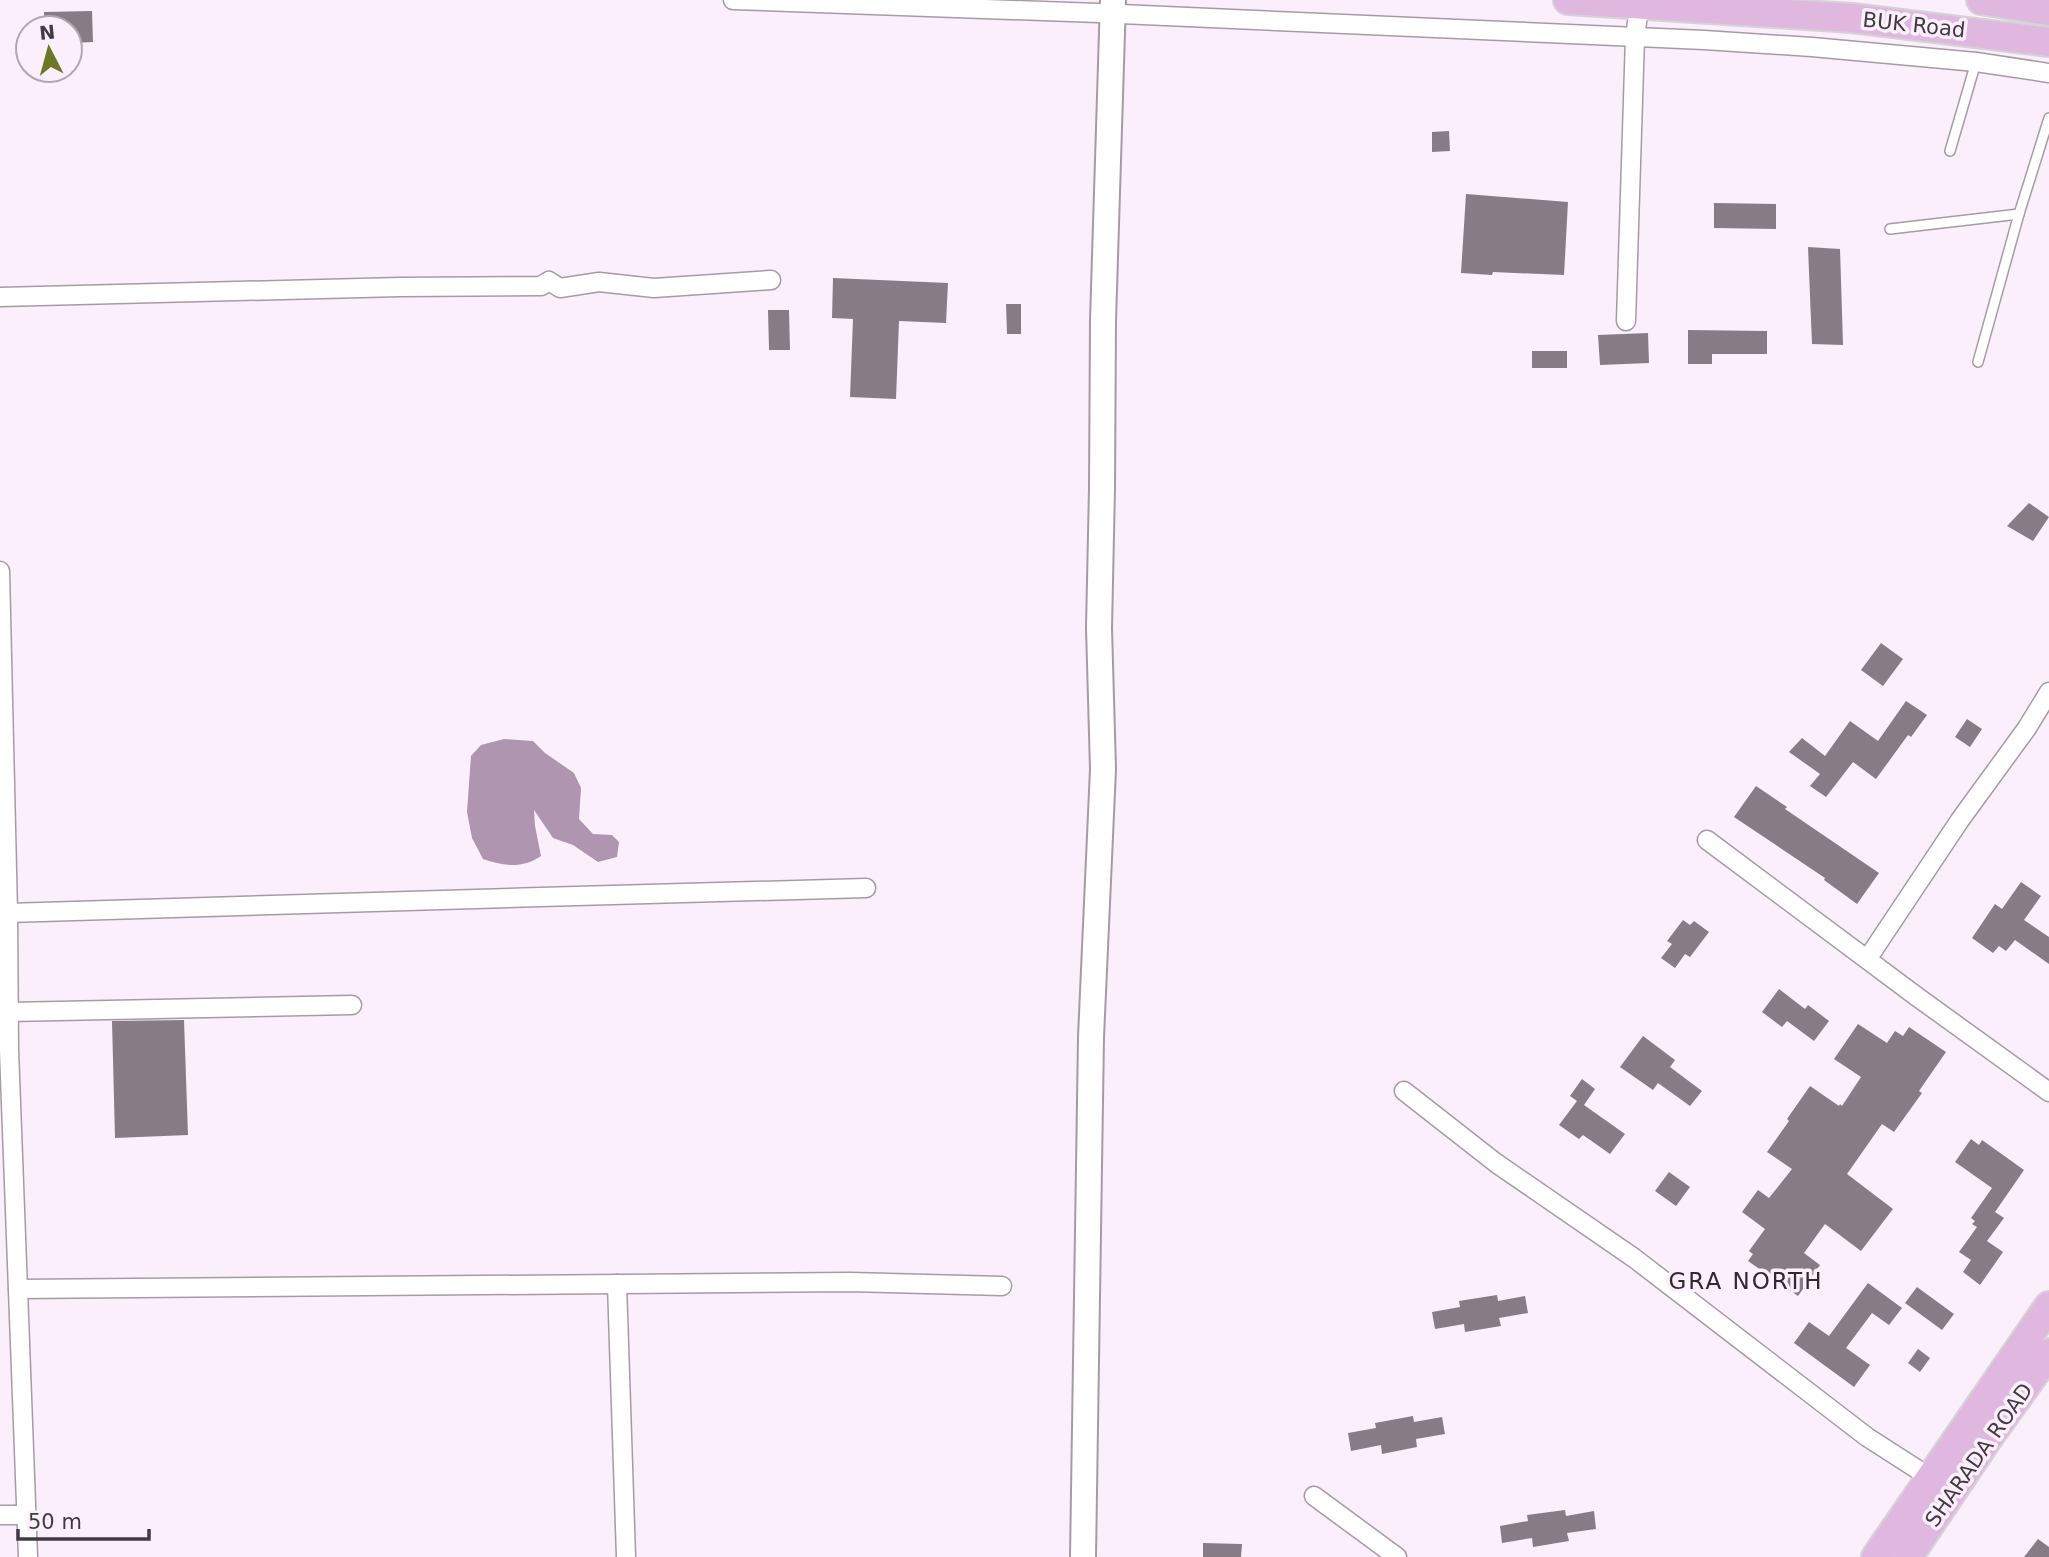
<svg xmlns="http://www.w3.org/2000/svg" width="2049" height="1557" font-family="'DejaVu Sans',sans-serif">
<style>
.water{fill:#b095b0}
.building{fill:#867c86}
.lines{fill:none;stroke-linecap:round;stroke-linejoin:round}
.lane-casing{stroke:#a69ba5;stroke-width:12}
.street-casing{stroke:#a69ba5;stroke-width:21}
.secondary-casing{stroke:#a69ba5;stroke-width:28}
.primary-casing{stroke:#d5d4d5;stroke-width:32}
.lane{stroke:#fff;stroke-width:9}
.street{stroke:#fff;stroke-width:18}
.secondary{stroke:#fff;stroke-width:24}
.primary{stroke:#dfb7df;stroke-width:28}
.labels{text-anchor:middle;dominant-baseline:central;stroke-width:7;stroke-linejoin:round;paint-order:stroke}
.street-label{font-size:21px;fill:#403b40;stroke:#faeffa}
.neighbourhood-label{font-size:23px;letter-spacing:2px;fill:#312830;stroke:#faeffa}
</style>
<rect width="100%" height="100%" fill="#faeffa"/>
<path class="water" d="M504,739L533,741L545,753L574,773L581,788L579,819L593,834L612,835L619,842L617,857L598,862L573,845L553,838L534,810L535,826L541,856C522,869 504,866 483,859L472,838L467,812L471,756L481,745Z"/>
<g class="building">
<polygon points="92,11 93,42 72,43 72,29 45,28 44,12"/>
<polygon points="1449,131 1450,151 1432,152 1432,132"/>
<polygon points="1466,194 1568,202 1564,275 1493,272 1492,275 1461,273"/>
<polygon points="1714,203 1776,204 1776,229 1714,228"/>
<polygon points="1808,247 1840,249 1843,345 1812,344"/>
<polygon points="833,278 948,283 946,323 899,321 896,399 850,397 853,319 832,318"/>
<polygon points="1006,304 1021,304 1021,334 1007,334"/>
<polygon points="768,310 789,310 790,350 769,350"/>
<polygon points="1688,330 1767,331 1767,354 1712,354 1712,364 1688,364"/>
<polygon points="1648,333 1649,363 1600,365 1598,335"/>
<rect x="1532" y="351" width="35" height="17"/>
<polygon points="2029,503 2049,517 2033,541 2007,526"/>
<polygon points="1881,643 1903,659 1883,686 1861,670"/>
<polygon points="1906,701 1927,715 1911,737 1908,735 1876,779 1853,762 1826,797 1810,786 1820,774 1789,752 1802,738 1825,756 1850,721 1878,741"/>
<polygon points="1967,719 1982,729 1970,747 1955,737"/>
<polygon points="1756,786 1787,807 1785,809 1879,873 1857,904 1824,880 1825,878 1734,817"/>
<polygon points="2021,882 2041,896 2024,920 2049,937 2049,964 2015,940 2006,951 1999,946 1993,953 1972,938 1995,904 2002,909"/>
<polygon points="1683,920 1690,925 1694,921 1709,932 1690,957 1685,954 1675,968 1661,958 1672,944 1667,941"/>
<polygon points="1779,989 1805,1009 1808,1005 1829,1021 1814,1041 1787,1021 1782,1027 1762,1012"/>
<polygon points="184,1020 188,1135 115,1138 112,1021"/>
<polygon points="1858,1024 1887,1043 1895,1031 1903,1036 1909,1027 1946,1052 1919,1091 1922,1093 1894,1132 1882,1124 1847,1174 1893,1209 1861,1251 1825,1224 1804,1253 1820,1265 1798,1296 1748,1261 1753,1254 1749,1251 1765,1229 1742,1212 1758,1190 1769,1198 1792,1169 1767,1152 1789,1121 1787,1119 1810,1086 1839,1106 1840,1104 1842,1106 1861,1077 1834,1059"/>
<polygon points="1643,1036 1675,1060 1670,1067 1702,1091 1690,1106 1658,1083 1653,1090 1620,1067"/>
<polygon points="1582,1079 1595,1089 1584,1105 1625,1134 1610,1154 1583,1135 1579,1139 1559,1125 1577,1101 1570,1096"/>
<polygon points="1971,1139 1979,1145 1982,1140 2024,1170 1995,1212 2004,1218 1987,1241 2003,1252 1980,1285 1963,1272 1971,1260 1959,1252 1977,1227 1972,1224 1975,1221 1971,1218 1992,1188 1955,1162"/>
<polygon points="1669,1172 1690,1187 1676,1206 1655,1191"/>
<polygon points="1868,1283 1902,1308 1889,1325 1872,1313 1846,1348 1870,1365 1854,1387 1794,1343 1809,1322 1829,1336"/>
<polygon points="1917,1287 1954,1314 1942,1330 1905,1303"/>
<polygon points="1497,1295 1498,1301 1525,1296 1528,1313 1499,1318 1501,1326 1465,1332 1464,1324 1435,1329 1432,1312 1460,1307 1459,1301"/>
<polygon points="1918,1349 1930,1358 1920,1372 1908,1363"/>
<polygon points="1413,1416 1414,1422 1442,1417 1445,1434 1416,1439 1417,1447 1382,1454 1381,1445 1351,1451 1348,1433 1376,1428 1375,1423"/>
<polygon points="1565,1510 1566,1516 1594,1511 1596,1529 1567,1533 1569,1541 1533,1547 1532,1538 1502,1543 1500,1526 1528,1521 1527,1515"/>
<polygon points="2038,1539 2049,1547 2049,1557 2024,1557"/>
<polygon points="1203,1543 1242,1544 1241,1557 1203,1557"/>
</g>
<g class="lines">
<g class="lane-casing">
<g id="lane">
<polyline points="1950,151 1976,62"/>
<polyline points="1890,229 2019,214"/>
<polyline points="1978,362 2019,214 2049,118"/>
</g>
</g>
<g class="street-casing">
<g id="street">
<polyline points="733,0 1098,13 1704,40 1812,47 1976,62 2049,73"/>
<polyline points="0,297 400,287 541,286 549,281 560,288 599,282 654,288 771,280"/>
<polyline points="1626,321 1635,37 1640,0"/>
<polyline points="0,571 8,913 9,1050 28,1557"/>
<polyline points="1707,840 1916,996 2049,1092"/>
<path d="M8,913C294,902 580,897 866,888"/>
<polyline points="1868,958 1960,820 2027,728 2049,692"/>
<polyline points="9,1012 352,1005"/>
<polyline points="1404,1091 1496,1163 1634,1258 1867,1437 1937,1482"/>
<polyline points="617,1284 626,1557"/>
<polyline points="18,1289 850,1282 1002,1286"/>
<polyline points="1314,1496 1397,1557"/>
<polyline points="0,1515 27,1515"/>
</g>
</g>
<g class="secondary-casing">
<polyline id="secondary" points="1083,1557 1091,1037 1103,769 1099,628 1102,488 1103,321 1113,0"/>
</g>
<g class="primary-casing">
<g id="primary">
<polyline points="1568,0 1852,18 2049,42"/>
<polyline points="1981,0 2049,11"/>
<polyline points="1876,1557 2049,1306"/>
<polyline points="1908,1557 1986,1441 2049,1353"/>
</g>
</g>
<use href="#lane" class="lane"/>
<use href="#street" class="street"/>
<use href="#secondary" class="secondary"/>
<use href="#primary" class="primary"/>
</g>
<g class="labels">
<g class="street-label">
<text transform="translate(1914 25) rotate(6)">BUK Road</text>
<text transform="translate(1979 1455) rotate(-55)">SHARADA ROAD</text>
</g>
<g class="neighbourhood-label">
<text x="1746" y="1281">GRA NORTH</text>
</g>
</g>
<g transform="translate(49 49) rotate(354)"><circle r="33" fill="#faeffa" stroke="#b0a7b0" stroke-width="2"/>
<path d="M0-5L12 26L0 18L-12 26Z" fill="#6d7824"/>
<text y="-10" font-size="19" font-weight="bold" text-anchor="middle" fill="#403b40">N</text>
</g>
<path d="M18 1529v10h131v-10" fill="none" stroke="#403b40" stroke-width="3.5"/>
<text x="28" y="1529" font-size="21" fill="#403b40" stroke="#faeffa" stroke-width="5" paint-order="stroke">50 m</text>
</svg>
